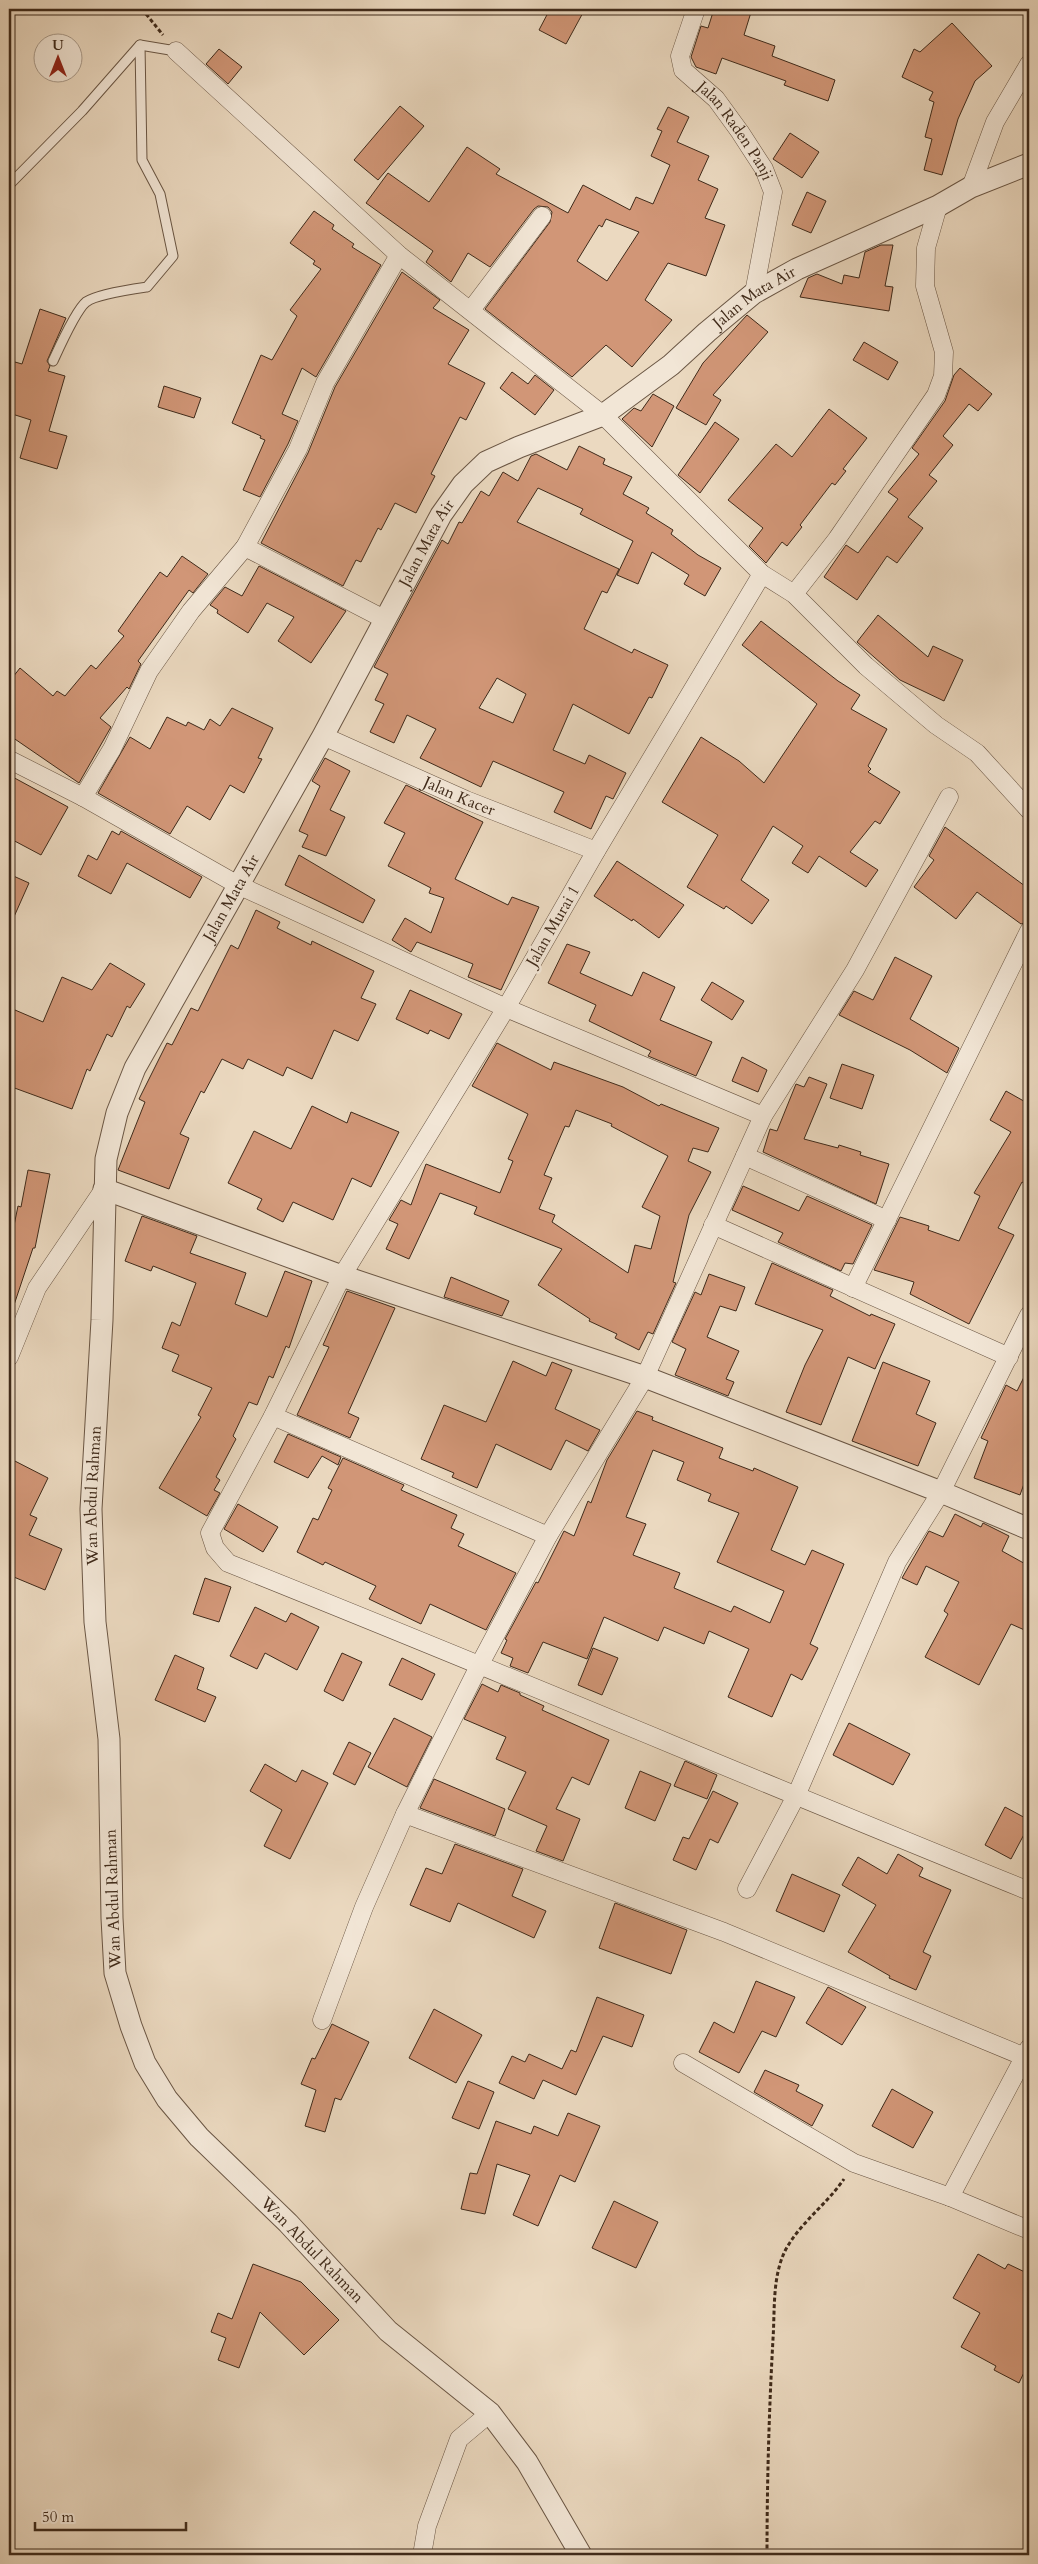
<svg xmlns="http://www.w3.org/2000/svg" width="1038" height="2564" font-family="Cardo,serif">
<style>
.building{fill:#d19677;stroke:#3f2a1a;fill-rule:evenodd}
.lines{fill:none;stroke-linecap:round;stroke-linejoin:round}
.service-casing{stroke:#6a5644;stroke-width:11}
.minor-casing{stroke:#6a5644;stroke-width:19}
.tertiary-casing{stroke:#6a5644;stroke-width:23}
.path{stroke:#3f2a1a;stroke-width:3;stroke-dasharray:4 2.5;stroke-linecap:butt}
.service{stroke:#f2e6d6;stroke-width:9}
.minor{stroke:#f2e6d6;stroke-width:18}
.tertiary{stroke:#f2e6d6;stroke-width:21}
.labels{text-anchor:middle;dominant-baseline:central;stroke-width:5;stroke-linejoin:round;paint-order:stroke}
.street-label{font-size:16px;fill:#3f2a1a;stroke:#f2e6d6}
</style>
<rect width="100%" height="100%" fill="#ebd9c0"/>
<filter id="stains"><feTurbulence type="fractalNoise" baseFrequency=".004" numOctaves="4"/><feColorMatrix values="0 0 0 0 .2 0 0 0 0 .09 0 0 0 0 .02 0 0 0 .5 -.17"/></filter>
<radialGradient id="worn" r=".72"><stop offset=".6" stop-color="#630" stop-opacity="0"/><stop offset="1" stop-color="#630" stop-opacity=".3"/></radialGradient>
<g class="building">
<polygon points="550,9 585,9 566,44 539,30"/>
<polygon points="714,9 752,9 744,35 775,46 772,56 835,80 828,101 784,85 786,81 722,58 716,74 696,67 691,57 701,26 708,28"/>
<polygon points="952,23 992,66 975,81 958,119 942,175 924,170 932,139 925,137 934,102 929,100 933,92 902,77 914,49 920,52"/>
<polygon points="219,49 242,67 228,84 206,64"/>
<polygon points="400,106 424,126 378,180 354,160"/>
<path d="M668,107L689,117L677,142L709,156L698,180L718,189L705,218L725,225L706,276L668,263L645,300L672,320L632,367L606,345L572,377L485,309L550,222L552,212L548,207L538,206L534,209L490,267L468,253L451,282L426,262L433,251L366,203L388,173L429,202L467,147L500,169L496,174L568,213L583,185L630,210L636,197L653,204L670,165L651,156L662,131L657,129ZM606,219L639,232L607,281L577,261L599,225L602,227Z"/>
<polygon points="790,133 819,152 802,178 773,159"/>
<polygon points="807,192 826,201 811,233 792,225"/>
<polygon points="314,211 334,225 332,229 354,244 352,247 381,265 316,377 302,368 282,414 298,421 288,444 260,497 243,490 265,440 260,438 261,436 232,423 261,355 272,360 297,316 290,310 321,269 313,264 315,261 290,243"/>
<polygon points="881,245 893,245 885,286 893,287 889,311 800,297 808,278 817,274 842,284 844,275 859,278 865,252"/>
<polygon points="402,272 440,300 433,308 469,330 448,364 485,383 466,420 460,417 431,474 435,476 416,513 395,503 381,530 378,528 361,562 356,560 343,586 261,543 308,453 335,387"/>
<polygon points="40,309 66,318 47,361 50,366 48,371 65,376 49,431 67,436 57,469 20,458 31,420 9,413 9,382 15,362 22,364"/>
<polygon points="747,315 768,332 713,395 721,400 706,425 676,408 703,363"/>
<polygon points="864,342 898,362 888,380 853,360"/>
<polygon points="960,368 992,394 978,411 969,404 943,436 953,445 929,475 937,481 908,517 923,528 897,563 887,556 857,600 824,577 846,545 858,553 898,499 888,492 919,454 912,448 945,401 954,375"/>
<polygon points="512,372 528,384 535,375 554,390 535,415 500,388"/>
<polygon points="164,386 201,398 194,418 158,407"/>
<polygon points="653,394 674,406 652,447 622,419 634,408 641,411"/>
<polygon points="829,409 867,438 843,469 846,471 835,485 832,483 800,525 802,527 787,546 782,542 766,563 749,546 763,528 728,500 776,444 792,457"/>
<polygon points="715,422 739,439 700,493 678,475"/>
<path d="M579,446L605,459L603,464L632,477L623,494L649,508L646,513L673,530L671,534L698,555L721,568L705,596L684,584L689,575L652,552L638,584L617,575L633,541L580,514L583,509L538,488L517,522L619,569L607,593L602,591L584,629L632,653L634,649L668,665L652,698L649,697L629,734L573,704L553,750L585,764L589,755L626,773L613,799L606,796L591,829L554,812L564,792L493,761L481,787L420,758L436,729L407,715L394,743L370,732L384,704L375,700L388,674L374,667L442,540L448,544L459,522L462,523L481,491L489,496L503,472L518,481L531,456L536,454L567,470ZM497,678L526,694L513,723L479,708Z"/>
<polygon points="182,556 208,574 193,593 189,590 138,661 141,664 129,689 127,687 100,718 111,727 79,783 9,735 9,682 20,668 53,696 57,691 65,696 91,665 96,669 124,636 118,631 160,572 167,577"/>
<polygon points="259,566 346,611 311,663 278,641 294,617 267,603 248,633 217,613 218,610 210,605 225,587 242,596"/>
<polygon points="878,615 928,657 933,646 963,660 944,701 900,680 857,642"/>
<polygon points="761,621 838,681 860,695 851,709 887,729 868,766 871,769 868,772 900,792 880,824 875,821 850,852 878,870 866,887 819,856 808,873 792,863 803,846 773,826 741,880 769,900 752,924 726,906 724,909 687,887 718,835 662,802 701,737 739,761 764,783 817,704 742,645"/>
<polygon points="232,708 273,728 258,758 262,759 244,793 230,785 210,820 187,806 170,834 98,793 130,737 150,749 167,717 186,726 188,722 204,730 210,719 220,726"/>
<polygon points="325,758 350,771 330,810 345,817 326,856 302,847 308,835 299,831 320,786 312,781"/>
<polygon points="9,775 68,807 41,855 9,838"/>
<polygon points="406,785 483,822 455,879 508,905 512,897 539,907 501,990 468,977 473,964 417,942 411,952 392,940 405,918 431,933 444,898 429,893 431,888 388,866 405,833 384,823"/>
<polygon points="945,827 1029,889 1029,921 1021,924 977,892 956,919 914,887 934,860 929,856"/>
<polygon points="112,831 119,835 121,831 202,877 190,898 127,863 111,894 78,876 88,855 97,860"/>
<polygon points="299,855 375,900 363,923 285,885"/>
<polygon points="617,861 684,905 659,938 633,919 632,921 594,896"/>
<polygon points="9,874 29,883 9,928"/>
<polygon points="256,910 280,922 277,928 311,945 312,941 374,971 361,998 376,1004 358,1041 334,1030 312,1079 287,1067 283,1076 248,1059 243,1069 222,1059 204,1093 201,1091 180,1134 189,1138 169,1189 118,1170 145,1102 139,1099 167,1043 172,1045 191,1008 198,1011 231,945 238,949"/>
<polygon points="567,944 590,952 580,973 632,996 643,972 675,987 660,1020 712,1042 696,1076 648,1056 651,1051 589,1021 596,1005 548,983"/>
<polygon points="895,957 932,976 910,1019 959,1048 947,1073 910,1050 839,1015 854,991 873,1000"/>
<polygon points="110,963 145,984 130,1008 127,1006 112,1037 107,1034 90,1071 87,1069 72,1109 9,1086 9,1023 15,1010 43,1022 62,977 92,990"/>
<polygon points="712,982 744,1001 732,1020 701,1000"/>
<polygon points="410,990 462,1014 449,1039 430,1030 428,1034 396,1019"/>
<path d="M497,1043L551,1070L554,1062L623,1087L659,1106L661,1104L719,1128L708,1152L693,1148L688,1161L711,1172L689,1215L673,1282L676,1283L653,1334L648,1332L639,1350L615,1338L617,1334L589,1321L590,1319L538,1285L562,1249L474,1214L477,1207L440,1193L409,1259L386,1249L398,1224L389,1220L401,1200L411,1205L426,1164L500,1193L513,1161L508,1159L528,1114L472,1086ZM576,1110L612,1124L611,1126L668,1156L642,1207L660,1216L651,1249L635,1245L628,1273L552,1222L555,1215L539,1209L552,1178L544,1175L565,1126L569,1127Z"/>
<polygon points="742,1057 767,1070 758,1092 732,1081"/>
<polygon points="842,1064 874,1075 862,1109 830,1098"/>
<polygon points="809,1077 827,1084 804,1139 838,1148 839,1145 861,1152 860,1155 889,1164 876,1204 763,1152 770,1129 777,1131 796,1084 804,1087"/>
<polygon points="1006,1091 1029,1104 1029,1186 1022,1182 998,1228 1014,1235 969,1324 910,1294 914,1282 874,1270 900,1217 929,1226 928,1230 959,1241 980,1196 974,1193 1011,1132 990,1120"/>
<polygon points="312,1106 347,1123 351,1112 399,1132 371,1187 352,1178 333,1220 293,1202 283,1222 257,1209 262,1199 228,1183 254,1131 291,1149"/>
<polygon points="28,1170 50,1174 35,1248 33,1248 12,1311 9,1311 9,1250 18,1206 21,1207"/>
<polygon points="743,1186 799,1211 807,1196 872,1225 853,1264 845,1263 841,1271 778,1242 783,1233 732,1210"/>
<polygon points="142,1216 197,1236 190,1253 246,1273 235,1304 267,1317 285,1271 312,1281 289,1348 286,1346 273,1378 269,1376 257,1405 249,1402 233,1436 236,1439 216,1477 220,1480 214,1490 220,1493 207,1516 159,1488 201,1417 198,1415 212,1388 172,1371 179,1355 162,1348 172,1322 180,1326 196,1283 153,1266 151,1271 125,1261"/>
<polygon points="772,1263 833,1290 830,1296 870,1316 871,1314 895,1324 875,1369 848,1357 821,1425 786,1412 805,1365 823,1330 755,1304"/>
<polygon points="709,1274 745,1287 736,1311 720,1306 707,1337 739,1351 726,1379 734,1382 728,1396 675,1375 686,1349 672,1342 695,1292 701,1295"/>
<polygon points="451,1277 509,1301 502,1316 444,1297"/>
<polygon points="347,1291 395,1308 348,1413 359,1418 350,1438 297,1415 329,1347 323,1345"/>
<polygon points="513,1361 546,1376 552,1362 572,1370 555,1409 600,1430 588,1451 566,1440 551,1470 496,1444 477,1488 452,1477 454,1473 421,1459 444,1405 486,1422"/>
<polygon points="883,1362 930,1381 916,1414 936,1423 918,1466 852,1441"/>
<polygon points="1029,1367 1029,1470 1020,1495 974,1478 988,1441 981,1438 999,1400 1006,1385 1017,1391"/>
<path d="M637,1411L653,1417L652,1420L723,1448L719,1458L753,1471L754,1468L798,1487L771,1550L805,1565L812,1550L844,1564L810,1644L818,1648L802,1680L791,1674L772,1717L728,1697L749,1649L709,1631L704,1644L664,1627L658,1641L604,1617L587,1659L543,1642L528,1673L510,1666L513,1658L501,1653L507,1640L505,1639L536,1582L538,1583L564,1531L574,1536L588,1501L591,1503L607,1460ZM653,1450L684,1462L677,1480L711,1494L708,1501L739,1513L717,1562L784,1591L770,1623L734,1606L731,1612L674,1588L680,1573L633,1555L646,1524L626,1517Z"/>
<polygon points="288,1434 341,1457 338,1465 322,1456 308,1478 274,1462"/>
<polygon points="9,1458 48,1478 30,1515 37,1518 29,1535 62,1549 45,1590 9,1575"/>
<polygon points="343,1458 404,1485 401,1490 457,1515 451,1528 464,1534 458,1546 516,1573 486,1630 430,1604 421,1624 369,1599 376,1586 325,1562 323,1565 297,1552 313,1518 318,1520 332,1490 328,1488"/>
<polygon points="238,1504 278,1527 263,1552 224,1529"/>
<polygon points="955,1514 981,1527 983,1523 1009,1536 1002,1551 1029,1566 1029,1632 1011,1624 979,1685 925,1657 948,1614 944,1611 959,1582 926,1566 917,1585 902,1578 929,1531 943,1537"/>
<polygon points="205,1578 231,1587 219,1622 193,1614"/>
<polygon points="255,1607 286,1622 291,1613 319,1627 297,1670 265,1653 257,1669 230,1656"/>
<polygon points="593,1648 618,1658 602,1695 578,1685"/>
<polygon points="342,1653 362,1662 343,1701 324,1691"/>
<polygon points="175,1655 204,1668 197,1689 216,1697 205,1722 155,1700"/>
<polygon points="402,1658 435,1674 422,1700 389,1685"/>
<polygon points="482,1684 498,1692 501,1685 520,1693 520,1695 544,1706 542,1710 609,1740 589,1785 572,1777 556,1809 580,1819 563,1861 536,1851 547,1826 508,1809 526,1772 496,1759 506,1737 464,1719"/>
<polygon points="394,1718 432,1737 407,1787 368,1767"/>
<polygon points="849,1723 910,1754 893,1785 833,1755"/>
<polygon points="349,1742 371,1753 355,1785 333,1774"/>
<polygon points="685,1761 717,1775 707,1799 674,1786"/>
<polygon points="265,1764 296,1782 302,1770 328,1783 290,1859 264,1846 282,1810 250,1791"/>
<polygon points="640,1771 671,1784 655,1821 625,1808"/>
<polygon points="434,1779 505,1809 495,1836 420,1808"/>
<polygon points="713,1791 738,1803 718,1843 710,1839 696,1870 673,1860 683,1837 689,1839"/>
<polygon points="1005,1807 1029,1820 1029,1825 1011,1859 985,1845"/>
<polygon points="455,1844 523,1869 512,1896 546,1911 534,1938 458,1903 450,1922 410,1905 426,1868 442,1874"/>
<polygon points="898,1854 923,1868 919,1876 951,1890 923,1952 931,1956 916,1990 889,1978 890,1976 848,1952 876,1905 842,1885 858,1857 887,1874"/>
<polygon points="792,1874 840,1895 824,1932 776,1911"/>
<polygon points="615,1903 687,1930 671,1974 599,1948"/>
<polygon points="756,1981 795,1997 776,2037 762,2031 739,2073 699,2052 714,2022 734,2033"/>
<polygon points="828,1987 866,2007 842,2045 806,2023"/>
<polygon points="597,1997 644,2015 632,2047 603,2036 576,2095 543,2080 534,2099 499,2083 512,2056 525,2062 529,2054 562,2069 571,2050 576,2052"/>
<polygon points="434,2009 482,2035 456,2083 409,2058"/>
<polygon points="332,2024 369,2042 341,2100 335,2098 325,2132 305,2126 316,2090 301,2084 312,2058 315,2059"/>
<polygon points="765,2070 799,2085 796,2091 823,2105 812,2126 754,2092"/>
<polygon points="468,2081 494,2092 479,2129 452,2118"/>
<polygon points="892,2089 933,2112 913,2148 872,2126"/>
<polygon points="568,2113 600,2126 575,2182 560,2175 538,2226 513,2215 530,2175 497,2164 485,2214 461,2209 470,2173 477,2174 496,2121 531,2134 534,2126 558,2136"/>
<polygon points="614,2201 658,2222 636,2268 592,2248"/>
<polygon points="978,2254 1005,2269 1008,2264 1029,2274 1029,2362 1019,2383 994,2370 996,2366 961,2347 980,2313 953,2298"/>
<polygon points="253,2264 301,2282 339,2320 304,2355 260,2312 239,2368 218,2360 226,2338 211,2332 218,2313 232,2319"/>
</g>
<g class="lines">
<g class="service-casing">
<g id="service">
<polyline points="9,185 82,111 140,45 176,51"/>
<path d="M53,361C59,348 76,310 86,302C97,294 133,289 147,287L173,256L160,194L142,160L140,45"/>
</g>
</g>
<g class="minor-casing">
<g id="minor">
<path id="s1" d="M696,9L680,56L683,70L716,99L740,132L764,169L773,192L754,293"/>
<polyline points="176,51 399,255 603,415 762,574 794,594 866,666 936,725 977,753 1029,810"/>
<polyline points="971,187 995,122 1029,64"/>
<polyline points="471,310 542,216"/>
<polyline points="245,547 298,449 325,383 399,255"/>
<path d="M762,574L596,851L506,1008L342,1276L273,1416L210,1533L215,1548L228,1563C496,1670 762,1783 1029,1891"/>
<polyline points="794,594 837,539 936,395 943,376 944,352 925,286 926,248 938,206"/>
<path id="s2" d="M323,736L466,800L596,851"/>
<polyline points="12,761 83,797 238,885 506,1008 763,1116"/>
<polyline points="83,797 112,749 149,671 191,611 245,547 384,619"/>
<polyline points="745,1156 887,1220"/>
<polyline points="713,1225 1009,1357"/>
<polyline points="853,1288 1029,931"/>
<polyline points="9,1357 37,1288 104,1189"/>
<polyline points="273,1416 548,1536"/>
<polyline points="405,1814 724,1932 1025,2057"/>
<polyline points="747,1889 796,1796 897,1562 941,1492 1029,1315"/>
<polyline points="322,2020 364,1907 405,1814 480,1664 548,1536 645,1377 763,1116 855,970 949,797"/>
<polyline points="683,2063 854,2163 950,2197 1029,2230"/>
<polyline points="950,2197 1029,2048"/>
<polyline points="422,2555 427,2526 459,2439 490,2413"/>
</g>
</g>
<g class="tertiary-casing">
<g id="tertiary">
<polyline points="104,1189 342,1276 645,1377 941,1492 1029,1529"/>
<path id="s3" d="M581,2555L527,2462L490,2413L388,2331L288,2223L199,2137L167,2099L145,2063L131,2026L115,1973L112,1918L109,1739L95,1622L91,1509L102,1320L106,1159L117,1113L135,1068L323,736L441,515L463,484L486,462L519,447L603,415L671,365L707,332L754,293L797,269L938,206L971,187L1029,164"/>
</g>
</g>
<g class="path">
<polyline points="142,9 163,35"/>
<path d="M767,2555C767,2483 769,2411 773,2339C775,2309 772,2276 786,2249C801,2222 827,2204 844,2179"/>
</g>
<use href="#service" class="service"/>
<use href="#minor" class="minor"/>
<use href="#tertiary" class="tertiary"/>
</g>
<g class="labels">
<g class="street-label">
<text stroke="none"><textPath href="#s1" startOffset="145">Jalan Raden Panji</textPath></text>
<text stroke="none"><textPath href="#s3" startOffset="2689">Jalan Mata Air</textPath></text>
<text stroke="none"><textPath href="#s3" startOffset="2269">Jalan Mata Air</textPath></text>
<text stroke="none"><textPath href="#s2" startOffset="149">Jalan Kacer</textPath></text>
<text stroke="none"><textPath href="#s3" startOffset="1864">Jalan Mata Air</textPath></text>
<text transform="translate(553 926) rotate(-60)">Jalan Murai 1</text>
<text stroke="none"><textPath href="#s3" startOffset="1236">Wan Abdul Rahman</textPath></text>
<text transform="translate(113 1899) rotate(-92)">Wan Abdul Rahman</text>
<text transform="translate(312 2250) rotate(46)">Wan Abdul Rahman</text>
</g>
</g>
<rect width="1038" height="2564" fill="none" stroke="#ebd9c0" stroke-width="30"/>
<rect x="10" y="10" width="1018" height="2544" fill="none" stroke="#3f2a1a" stroke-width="2.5"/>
<rect x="15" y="15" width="1008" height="2534" fill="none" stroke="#3f2a1a"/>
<g transform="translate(58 58)"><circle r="24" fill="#f2e6d6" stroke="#aa9b8b"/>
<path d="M0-4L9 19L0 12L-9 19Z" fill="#8f2418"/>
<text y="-8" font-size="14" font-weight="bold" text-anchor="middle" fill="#3f2a1a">U</text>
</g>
<path d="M35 2522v8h151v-8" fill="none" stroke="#3f2a1a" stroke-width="2.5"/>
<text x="42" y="2522" font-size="15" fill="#3f2a1a" stroke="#f2e6d6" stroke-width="4" paint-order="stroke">50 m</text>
<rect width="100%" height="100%" filter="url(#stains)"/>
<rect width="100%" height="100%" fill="url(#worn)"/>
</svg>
